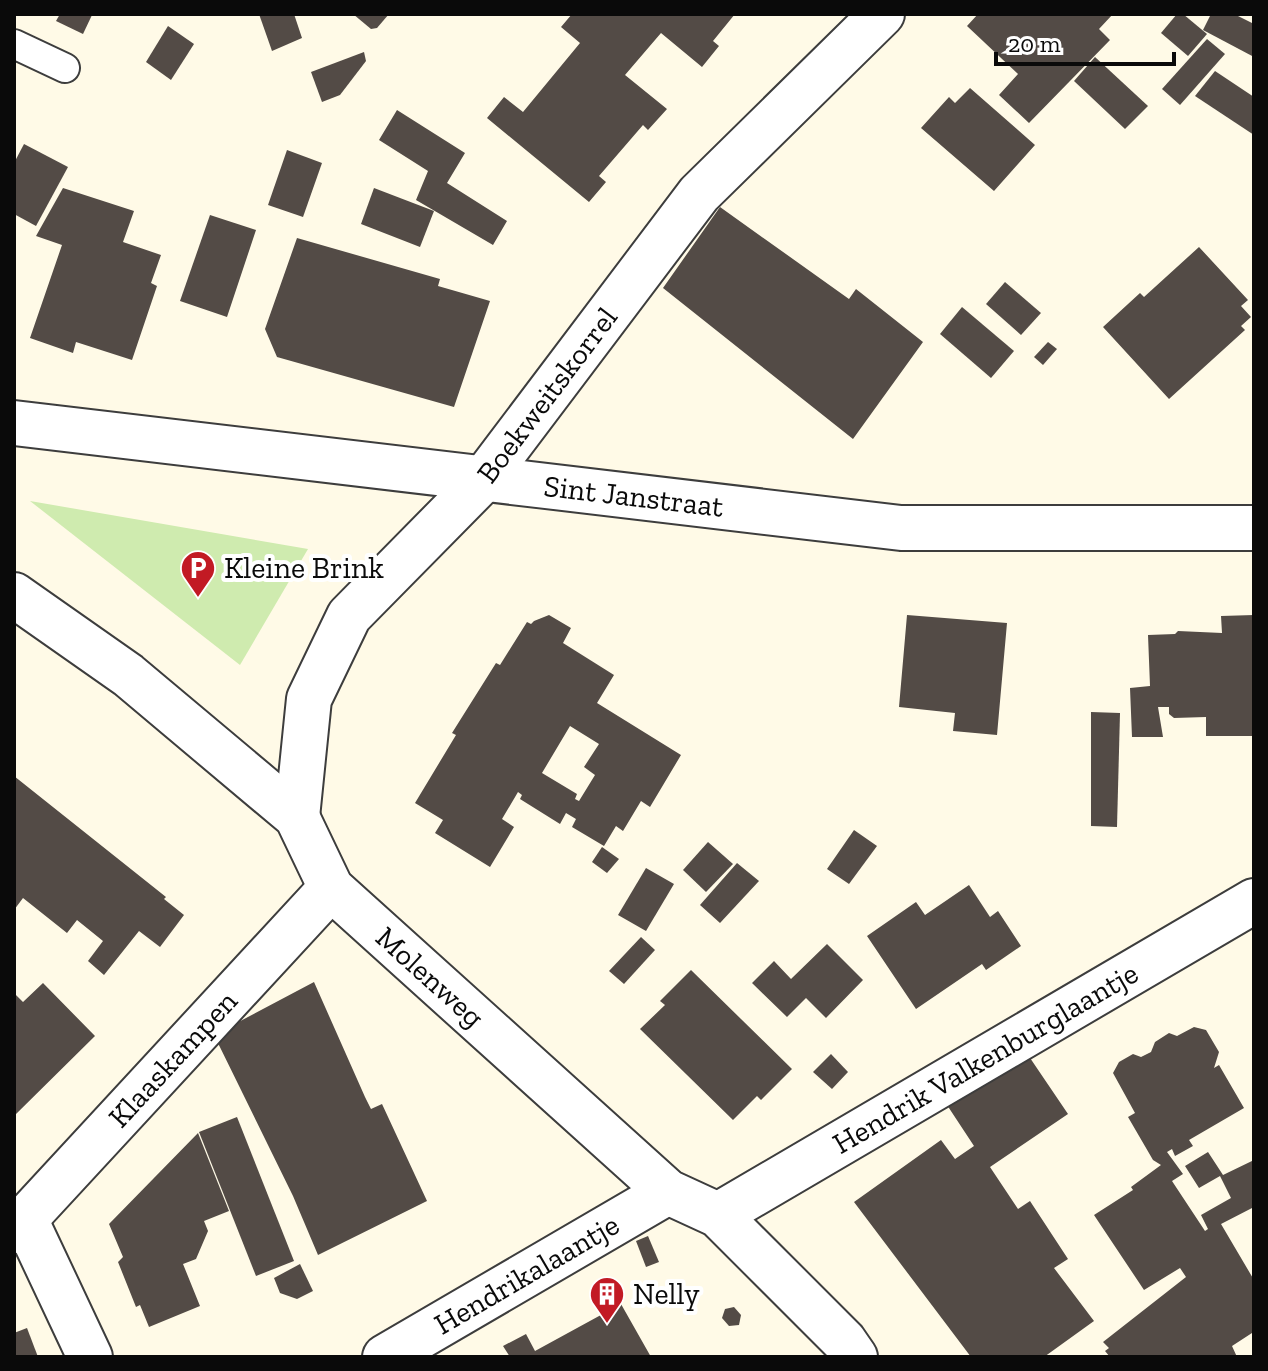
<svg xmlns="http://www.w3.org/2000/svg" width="1268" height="1371" font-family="'Zilla Slab',serif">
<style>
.green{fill:#cfebaf}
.building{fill:#534b46;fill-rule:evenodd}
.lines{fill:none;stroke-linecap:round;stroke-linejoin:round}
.service-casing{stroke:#3d3d3d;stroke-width:32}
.minor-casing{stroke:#3d3d3d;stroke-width:48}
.service{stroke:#fff;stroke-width:28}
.minor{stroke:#fff;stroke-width:44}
.labels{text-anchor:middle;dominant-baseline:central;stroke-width:8;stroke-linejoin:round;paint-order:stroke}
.street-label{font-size:30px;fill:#0a0a0a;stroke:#fff}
.poi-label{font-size:30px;fill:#0a0a0a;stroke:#fff;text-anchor:start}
</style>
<rect width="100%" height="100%" fill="#fffae7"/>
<polygon class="green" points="30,501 308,549 240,665"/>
<g class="building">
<polygon points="60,14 91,14 92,15 83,34 56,21"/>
<polygon points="259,14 294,14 302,38 272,51"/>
<polygon points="353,14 389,14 377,28 371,29"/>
<polygon points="572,14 735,14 713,41 719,46 702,67 661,33 625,75 667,109 648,130 643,125 599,176 606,182 589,202 487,118 504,97 523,112 580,43 561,27"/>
<polygon points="978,14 1113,14 1099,29 1110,40 1029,123 999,95 1018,74 967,26"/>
<polygon points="1177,14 1183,14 1207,34 1188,56 1161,33"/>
<polygon points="1211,14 1234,14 1254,24 1254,57 1203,30"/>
<polygon points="168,26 194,44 171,80 146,62"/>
<polygon points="1207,39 1225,54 1180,105 1162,89"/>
<polygon points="364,52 366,61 340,95 322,102 311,72"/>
<polygon points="1095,57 1148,106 1125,129 1074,81"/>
<polygon points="1215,71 1254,97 1254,135 1195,96"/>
<polygon points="970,88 1035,145 994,191 921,128 949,97 955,103"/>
<polygon points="397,110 465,153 447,183 507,221 493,245 416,200 428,171 379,140"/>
<polygon points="24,144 68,167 36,226 14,214 14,163"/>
<polygon points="287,150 322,163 303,217 268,205"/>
<polygon points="63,188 134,211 123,242 161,255 151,283 157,286 132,360 76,342 73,353 30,338 62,245 36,236"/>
<polygon points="374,188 434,211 420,247 361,224"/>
<polygon points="720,207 849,299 856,289 923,342 853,439 663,288"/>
<polygon points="210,215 256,230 227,317 180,301"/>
<polygon points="297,238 440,279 438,286 490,301 454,407 277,357 265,329"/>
<polygon points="1199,247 1248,300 1241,306 1251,317 1241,326 1245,330 1169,399 1103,327 1140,293 1144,297"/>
<polygon points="1005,282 1041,313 1021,335 986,304"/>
<polygon points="962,307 1014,351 991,378 940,334"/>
<polygon points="1048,342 1057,349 1043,365 1034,357"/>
<path d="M549,615L571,628L563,643L614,675L597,703L681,755L650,807L641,801L623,831L616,826L604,846L572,827L576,819L566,813L560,824L520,799L522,795L518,792L502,819L514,827L490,867L435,833L443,820L415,803L456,735L452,733L496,663L500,665L527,622L531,624L534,621ZM570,726L599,744L584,767L595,775L579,801L575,799L577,794L542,773Z"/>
<polygon points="907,615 1007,623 997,735 953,731 955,713 899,707"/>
<polygon points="1254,615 1254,736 1206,736 1206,717 1174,718 1169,714 1169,707 1158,707 1163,737 1132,737 1130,688 1150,686 1148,635 1175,634 1178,631 1222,633 1221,616"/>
<polygon points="1091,712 1120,713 1117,827 1091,826"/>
<polygon points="14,776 166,897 164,899 184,915 160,947 139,931 104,975 88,961 103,941 77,920 67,933 23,898 14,910"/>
<polygon points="854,830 877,846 849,884 827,869"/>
<polygon points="708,842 733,864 706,892 683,870"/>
<polygon points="602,847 619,859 607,873 592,862"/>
<polygon points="737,863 759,881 720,923 700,905"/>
<polygon points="646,868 674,884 646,931 618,915"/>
<polygon points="969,885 990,917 998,911 1021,946 986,970 982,964 916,1009 867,936 916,902 925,915"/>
<polygon points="641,937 655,950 624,984 609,971"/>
<polygon points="827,944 863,980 826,1018 806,998 787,1017 752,983 774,961 791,979"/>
<polygon points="691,970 792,1069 761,1100 757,1096 733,1120 640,1029 665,1005 660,1001"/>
<polygon points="314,982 365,1097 371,1109 382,1104 427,1201 318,1255 293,1196 214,1035"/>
<polygon points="43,983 95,1036 14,1116 14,993 23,1002"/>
<polygon points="1194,1027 1206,1030 1219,1052 1214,1068 1219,1065 1244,1108 1189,1140 1193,1146 1175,1156 1172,1149 1167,1152 1183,1174 1172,1181 1205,1231 1208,1229 1201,1215 1231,1198 1220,1176 1199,1188 1185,1166 1208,1152 1223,1175 1254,1160 1254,1207 1221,1224 1254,1280 1254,1336 1252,1333 1232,1346 1237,1357 1110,1357 1105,1351 1109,1348 1103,1342 1186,1277 1180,1268 1144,1290 1094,1215 1133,1190 1131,1187 1161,1165 1153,1160 1128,1117 1135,1113 1113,1073 1119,1062 1133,1054 1141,1057 1151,1052 1155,1042 1169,1033 1177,1036"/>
<polygon points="1026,1052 1068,1114 990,1167 1018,1209 1030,1201 1068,1259 1054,1268 1094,1321 1044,1357 971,1357 854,1202 941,1140 955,1159 974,1146 947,1105"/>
<polygon points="831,1054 848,1072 832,1089 813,1072"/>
<polygon points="237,1117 294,1261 256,1276 199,1132"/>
<polygon points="198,1133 229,1211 204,1221 208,1231 196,1259 183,1264 200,1306 149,1327 140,1305 136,1307 118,1262 123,1257 109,1224"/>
<polygon points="648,1236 659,1262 646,1267 636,1241"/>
<polygon points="300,1264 313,1291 297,1299 280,1293 274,1278"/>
<polygon points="621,1304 651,1357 510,1357 503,1346 526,1334 535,1351"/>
<polygon points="734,1307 741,1315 739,1325 729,1326 722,1318 725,1309"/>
<polygon points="27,1328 38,1357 14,1357 14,1333"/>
</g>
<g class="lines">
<g class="service-casing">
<polyline id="service" points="14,44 65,68"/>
</g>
<g class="minor-casing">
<g id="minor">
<path id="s1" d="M14,423L901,528H1254"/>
<path id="s2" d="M14,595L128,675L297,817L331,888L668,1192L718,1215L844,1341L855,1357"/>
<path id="s3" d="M297,817L309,699L349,616L483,480L699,194L882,14"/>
<path id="s4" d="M718,1215L1254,901"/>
<polyline points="26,1221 90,1357"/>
<path id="s5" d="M14,1231L331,888"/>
<path id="s6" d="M385,1357L668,1192"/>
</g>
</g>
<use href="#service" class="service"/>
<use href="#minor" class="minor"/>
</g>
<defs>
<g id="parking-pin" transform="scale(1.8)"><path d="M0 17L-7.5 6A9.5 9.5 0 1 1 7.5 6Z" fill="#c21a24" stroke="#fff"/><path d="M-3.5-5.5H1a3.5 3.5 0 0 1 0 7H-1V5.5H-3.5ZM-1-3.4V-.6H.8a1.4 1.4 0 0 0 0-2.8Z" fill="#fff"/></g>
<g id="building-pin" transform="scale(1.8)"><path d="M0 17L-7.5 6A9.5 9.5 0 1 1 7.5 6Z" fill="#c21a24" stroke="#fff"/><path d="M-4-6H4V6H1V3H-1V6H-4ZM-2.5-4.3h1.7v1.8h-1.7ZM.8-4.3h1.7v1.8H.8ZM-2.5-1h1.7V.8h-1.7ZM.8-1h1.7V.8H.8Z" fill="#fff"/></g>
</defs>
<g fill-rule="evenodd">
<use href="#parking-pin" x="198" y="568"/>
<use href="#building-pin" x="607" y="1294"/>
</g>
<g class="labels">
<g class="street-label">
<text stroke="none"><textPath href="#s3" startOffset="508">Boekweitskorrel</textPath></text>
<text stroke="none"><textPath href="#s1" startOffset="624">Sint Janstraat</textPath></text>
<text stroke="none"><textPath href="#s2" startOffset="572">Molenweg</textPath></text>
<text stroke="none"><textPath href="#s4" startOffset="310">Hendrik Valkenburglaantje</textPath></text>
<text stroke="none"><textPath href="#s5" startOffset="234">Klaaskampen</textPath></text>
<text stroke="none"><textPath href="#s6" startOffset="164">Hendrikalaantje</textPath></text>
</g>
<g class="poi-label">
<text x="224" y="568">Kleine Brink</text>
<text x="633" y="1294">Nelly</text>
</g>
</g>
<rect width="1268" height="1371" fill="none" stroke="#0a0a0a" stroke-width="32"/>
<path d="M996 52v12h178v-12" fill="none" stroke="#0a0a0a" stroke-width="4"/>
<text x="1008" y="52" font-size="24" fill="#0a0a0a" stroke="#ffffff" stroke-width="6" paint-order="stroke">20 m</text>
</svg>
